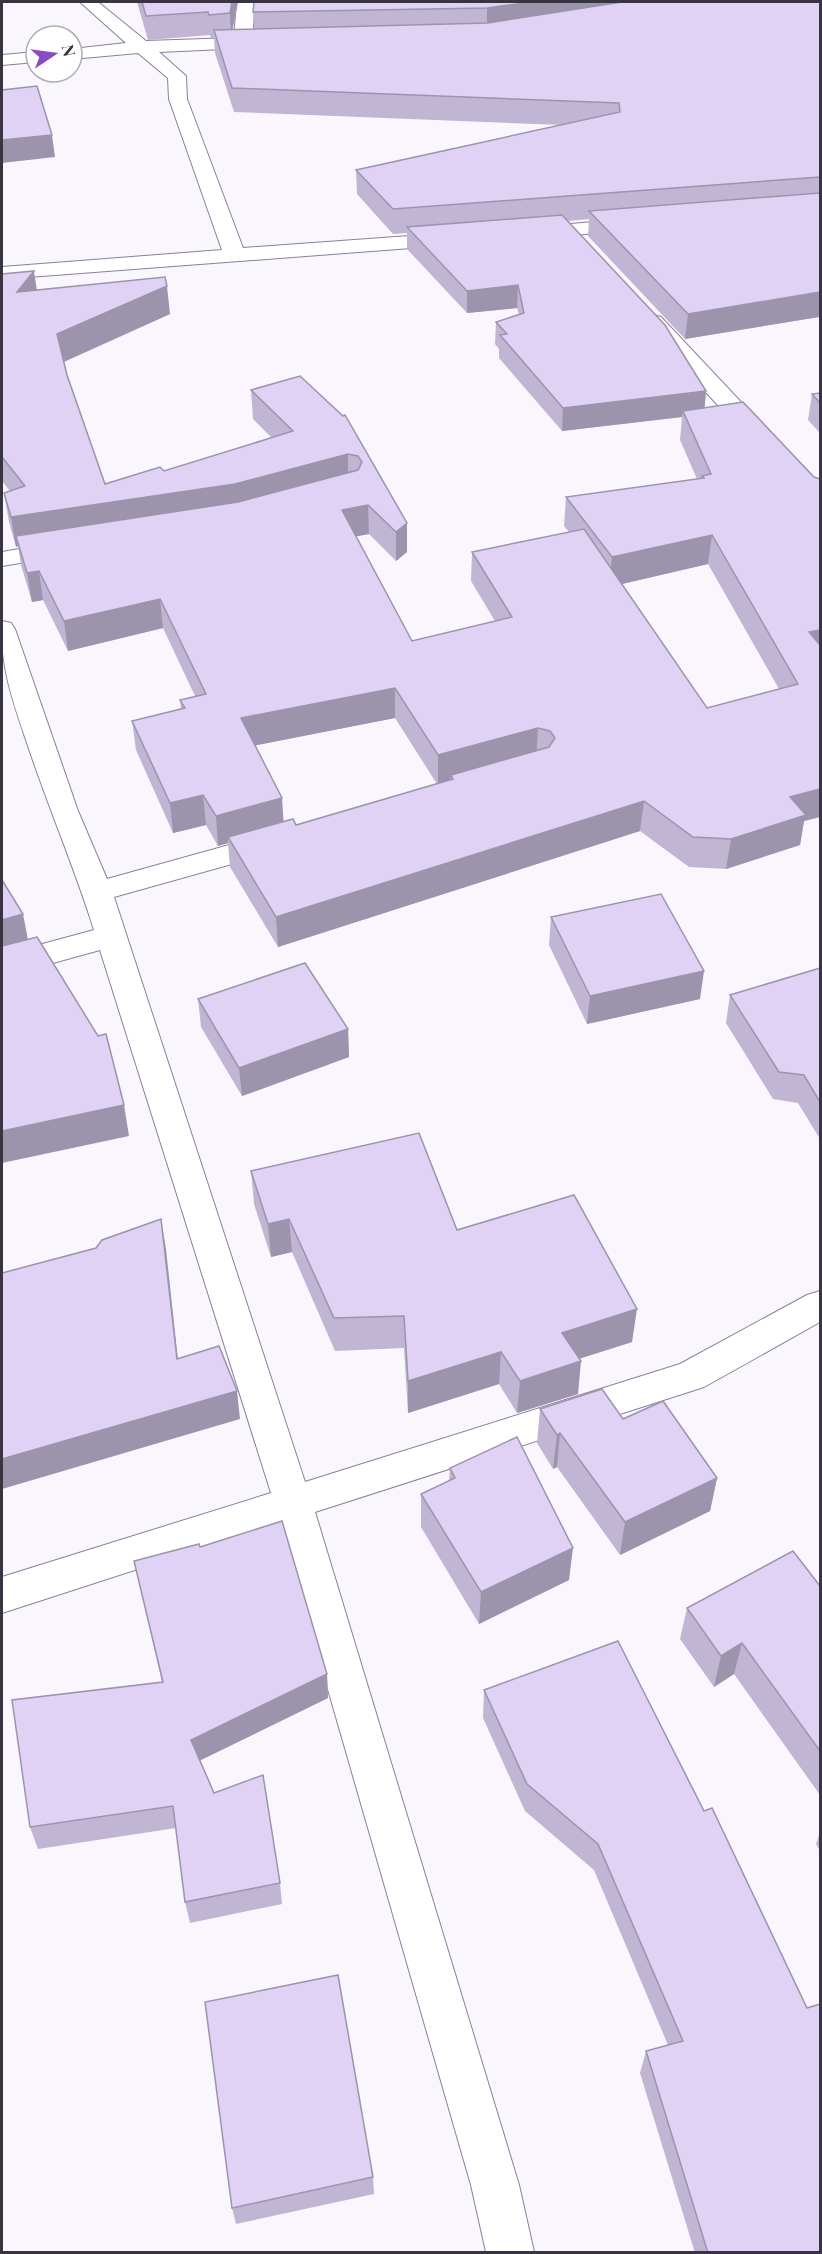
<svg xmlns="http://www.w3.org/2000/svg" width="822" height="2254" font-family="'Playfair Display',serif">
<style>
.lines{fill:none;stroke-linecap:round;stroke-linejoin:round}
.minor-casing{stroke:#8a7f9c;stroke-width:2}
.minor{fill:#fff;fill-rule:evenodd}
.wall{fill:#c0b5d3;fill-rule:evenodd}
.shaded-wall{fill:#9c93ac}
.building{fill:#dfd2f5;stroke:#9c93ac;stroke-width:1.5}
</style>
<rect width="100%" height="100%" fill="#f9f7fd"/>
<g class="lines">
<g class="minor-casing">
<g id="minor">
<polygon points="80,2 98,2 146,41 234,38 237,2 255,2 252,38 265,39 268,43 265,47 159,52 186,76 187,99 243,248 451,233 458,235 461,239 458,243 451,245 2,279 2,267 222,250 169,99 168,78 138,53 72,59 72,49 126,43"/>
<polygon points="36,52 36,62 2,65 2,55"/>
<polygon points="633,219 640,221 643,225 640,229 532,239 525,237 522,233 525,229 532,227"/>
<polygon points="653,315 661,317 820,486 820,507 811,505 645,327 642,322 645,317"/>
<polygon points="65,541 74,544 78,549 74,554 2,566 2,552"/>
<path d="M2,621L11,623L15,629L78,811L107,879L272,833L282,836L287,843L282,850L114,897L305,1482L680,1364L807,1295L820,1291V1322L704,1387L315,1512L519,2185L534,2252H486L471,2185L280,1523L2,1613V1577L271,1493L100,950L2,977V955L94,930C74,866 47,804 26,740C12,699 0,665 2,621Z"/>
</g>
</g>
<use href="#minor" class="minor"/>
</g>
<g class="wall">
<path d="M137,2H238L232,29H254L253,12L820,2V319L819,317L685,339L588,236L589,219L568,221L706,391L704,408L814,477L820,479V817L804,821L800,845L726,869L689,867L640,831L278,947L230,867L228,843L218,846L206,825L173,833L136,750L132,721L181,709L180,700L195,696L163,628L68,651L43,600L32,602L21,565L18,546L16,547L9,522L4,493L10,491L2,481V274L37,290L170,314L64,362L67,375L105,484L164,471L272,438L253,419L251,390L300,376L407,523V552L396,561L369,534L356,536L412,641L495,621L471,581L472,552L569,532L564,526L566,497L697,479L680,440L682,417L562,431L499,358V349L495,344L496,322L519,315L517,308L467,313L407,249V233L393,234L357,194L356,170L561,125L234,112L215,53L214,38H211L210,35L148,40ZM708,564L779,689L707,708L622,584ZM395,718L437,784L296,825L283,821L255,745Z"/>
<polygon points="820,393 820,433 808,420 812,394"/>
<polygon points="551,917 700,999 587,1024 549,945"/>
<polygon points="820,968 820,1139 798,1103 773,1099 726,1023 730,995"/>
<polygon points="198,999 348,1029 349,1057 242,1096 201,1027"/>
<polygon points="251,1171 457,1230 632,1342 579,1359 578,1394 517,1413 499,1384 408,1413 404,1348 335,1351 292,1252 271,1257 254,1204"/>
<polygon points="540,1409 623,1419 717,1478 710,1511 620,1555 557,1467 553,1469 537,1443"/>
<polygon points="450,1468 569,1580 479,1624 421,1527 421,1494 449,1481"/>
<polygon points="200,1547 327,1674 328,1698 200,1760 214,1793 280,1883 282,1904 190,1923 185,1902 176,1828 38,1849 30,1827 162,1682 134,1561"/>
<polygon points="820,1586 820,1795 734,1674 714,1687 680,1639 687,1608"/>
<polygon points="618,1641 820,2253 695,2253 640,2073 646,2051 668,2045 594,1870 525,1811 483,1718 484,1690"/>
<polygon points="820,1832 820,1851 816,1844"/>
<polygon points="373,2177 374,2194 236,2224 232,2208"/>
</g>
<g class="shaded-wall">
<polygon points="232,2 238,2 231,37 230,13"/>
<polygon points="531,2 626,2 487,32 487,8"/>
<polygon points="52,135 55,157 2,163 2,140"/>
<polygon points="34,271 38,298 17,292"/>
<polygon points="518,285 517,308 467,313 467,291"/>
<polygon points="167,286 170,314 61,363 57,334"/>
<polygon points="820,292 820,310 819,317 685,339 688,314"/>
<polygon points="706,391 704,414 683,411 682,417 562,431 563,408"/>
<polygon points="348,454 348,483 19,546 16,536 18,546 16,547 11,517"/>
<polygon points="368,505 369,534 343,539 342,510"/>
<polygon points="407,523 407,552 396,561 396,532"/>
<polygon points="712,535 708,564 609,587 612,557"/>
<polygon points="39,571 43,600 32,602 27,573"/>
<polygon points="160,599 163,628 68,651 64,621"/>
<polygon points="820,630 820,659 809,632"/>
<polygon points="395,688 395,718 243,748 241,718"/>
<polygon points="538,728 536,758 453,779 451,775 450,782 438,785 438,755"/>
<polygon points="820,789 820,817 804,821 800,845 726,869 731,839 790,797"/>
<polygon points="203,795 206,825 173,833 170,803"/>
<polygon points="282,798 284,828 228,837 228,843 218,846 216,816"/>
<polygon points="644,801 640,831 278,947 276,917"/>
<polygon points="23,914 29,945 2,953 2,920"/>
<polygon points="704,971 700,999 587,1024 590,996"/>
<polygon points="348,1029 349,1057 242,1096 239,1068"/>
<polygon points="124,1105 129,1136 2,1163 2,1131"/>
<polygon points="161,1219 166,1249 181,1388 177,1359"/>
<polygon points="289,1219 292,1252 271,1257 268,1224"/>
<polygon points="637,1309 632,1342 559,1365 562,1333"/>
<polygon points="501,1352 499,1384 408,1413 408,1381"/>
<polygon points="581,1361 578,1394 517,1413 520,1381"/>
<polygon points="237,1391 240,1419 2,1489 2,1459"/>
<polygon points="560,1433 557,1467 553,1469 557,1435"/>
<polygon points="717,1478 710,1511 620,1555 625,1522"/>
<polygon points="573,1548 569,1580 479,1624 481,1592"/>
<polygon points="742,1643 734,1674 714,1687 721,1656"/>
<polygon points="327,1674 328,1698 195,1763 191,1740"/>
</g>
<g class="building">
<polygon points="142,2 232,2 230,13 209,15 208,12 146,16"/>
<polygon points="254,2 531,2 487,8 253,12"/>
<polygon points="622,2 820,2 820,177 393,209 356,170 620,112 619,103 232,88 214,30 488,23"/>
<polygon points="37,86 52,135 2,140 2,90"/>
<polygon points="820,193 820,292 688,314 589,211"/>
<polygon points="562,215 665,325 706,391 563,408 500,335 507,334 496,322 524,313 518,285 467,291 407,227"/>
<polygon points="34,271 17,292 165,277 167,286 57,334 67,375 105,484 160,467 164,471 293,431 251,390 300,376 343,416 345,415 407,523 396,532 368,505 342,510 412,641 512,617 472,552 584,529 707,708 798,684 712,535 612,557 566,497 704,478 702,476 711,474 683,411 743,402 814,477 820,479 820,630 809,632 820,645 820,789 790,797 806,815 731,839 693,837 644,801 276,917 228,837 293,819 296,825 453,779 451,775 549,747 555,738 550,731 538,728 438,755 395,688 241,718 282,798 216,816 203,795 170,803 132,721 185,708 180,700 206,694 160,599 64,621 39,571 27,573 16,536 238,502 358,470 362,462 358,456 348,454 235,484 11,517 4,493 25,486 2,457 2,274"/>
<polygon points="820,393 820,403 812,394"/>
<polygon points="2,880 23,914 2,920"/>
<polygon points="661,894 704,971 590,996 551,917"/>
<polygon points="37,937 98,1036 106,1034 124,1105 2,1131 2,946"/>
<polygon points="305,963 348,1029 239,1068 198,999"/>
<polygon points="820,968 820,1102 804,1075 779,1072 730,995"/>
<polygon points="419,1133 457,1230 574,1195 637,1309 562,1333 581,1361 520,1381 501,1352 408,1381 404,1316 334,1318 289,1219 268,1224 251,1171"/>
<polygon points="161,1219 177,1359 219,1346 237,1391 2,1459 2,1273 96,1248 102,1240"/>
<polygon points="602,1389 623,1419 663,1401 717,1478 625,1522 560,1433 557,1435 540,1409"/>
<polygon points="517,1437 573,1548 481,1592 421,1494 455,1478 450,1468"/>
<polygon points="282,1521 327,1674 191,1740 214,1793 263,1775 280,1883 185,1902 173,1806 30,1827 12,1700 163,1682 134,1561 199,1544 200,1547"/>
<polygon points="793,1551 820,1586 820,1751 742,1643 721,1656 687,1608"/>
<polygon points="618,1641 704,1811 712,1808 807,2008 820,2004 820,2253 708,2253 646,2051 683,2041 598,1844 527,1784 484,1690"/>
<polygon points="338,1975 373,2177 232,2208 205,2002"/>
</g>
<rect width="822" height="2254" fill="none" stroke="#393441" stroke-width="6"/>
<g transform="translate(54 54) rotate(77)"><circle r="28" fill="#ffffff" stroke="#b0aeb3" stroke-width="1.5"/>
<path d="M0-4.5L10 22L0 15L-10 22Z" fill="#884bc1"/>
<text y="-9" font-size="16" font-weight="bold" text-anchor="middle" fill="#393441">N</text>
</g>
</svg>
